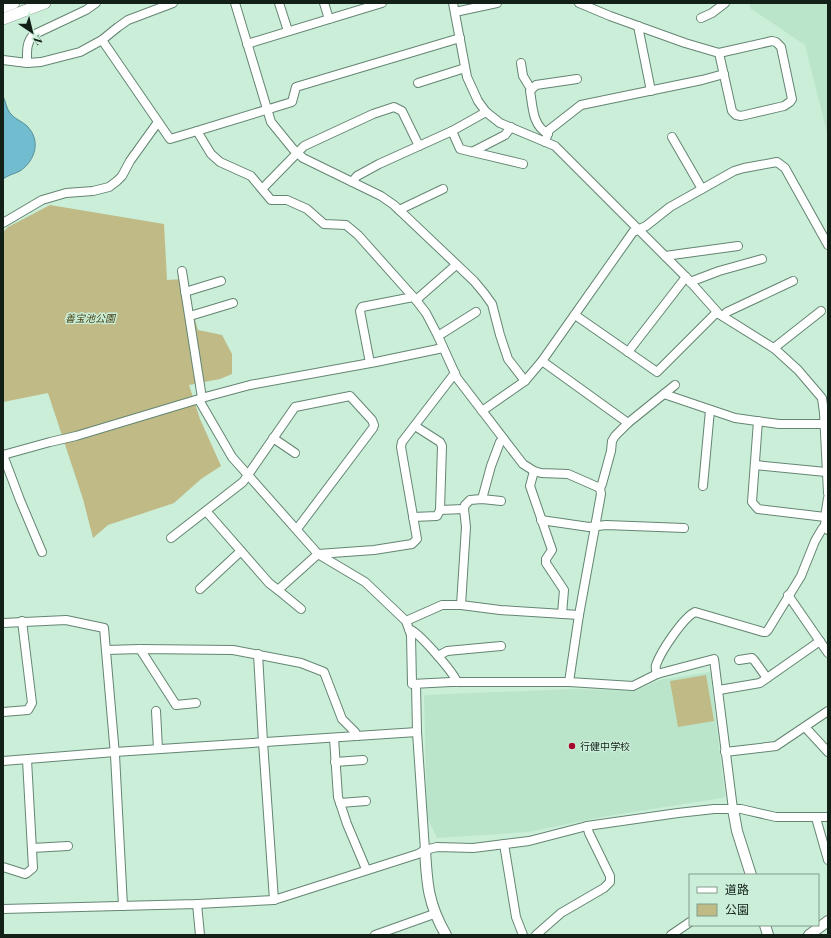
<svg xmlns="http://www.w3.org/2000/svg" width="831" height="938" font-family="'Playfair Display','Noto Sans JP',serif">
<style>
.built{fill:#bae5ca}
.green{fill:#bfba86}
.water{fill:#71bcce;stroke:#558d97}
.lines{fill:none;stroke-linecap:round;stroke-linejoin:round}
.minor-casing{stroke:#648572;stroke-width:10}
.tertiary-casing{stroke:#648572;stroke-width:12}
.secondary-casing{stroke:#648572;stroke-width:12}
.minor{stroke:#fff;stroke-width:8}
.tertiary{stroke:#fff;stroke-width:10}
.secondary{stroke:#fff;stroke-width:11}
.poi-dot{fill:#a50a2e;stroke:#caeed8;stroke-width:1.5}
.labels{text-anchor:middle;dominant-baseline:central;stroke-width:3;stroke-linejoin:round;paint-order:stroke}
.park-label{font-size:10px;font-style:italic;fill:#474113;stroke:#caeed8}
.poi-label{font-size:10px;fill:#132018;stroke:#caeed8;text-anchor:start}
</style>
<rect width="100%" height="100%" fill="#caeed8"/>
<g class="built">
<polygon points="750,3 828,3 828,136 805,45 750,8"/>
<polygon points="710,672 725,796 722,798 602,817 528,832 437,838 427,817 424,695 574,689 636,691 659,680"/>
</g>
<g class="green">
<polygon points="50,205 164,224 167,280 183,279 198,330 222,335 232,354 232,374 220,379 189,385 200,419 221,466 201,479 174,503 108,525 93,538 83,499 48,393 3,402 3,232 8,227"/>
<polygon points="706,675 714,721 678,727 670,681"/>
</g>
<path class="water" d="M3,96C6,102 6,108 10,113C14,119 22,121 27,126C41,140 36,160 20,171C14,174 8,175 3,179Z"/>
<g class="lines">
<g class="minor-casing">
<g id="minor">
<polyline points="235,3 271,122 293,149 303,158 381,196 394,205 474,281 484,293 492,304 500,335 508,359 525,381"/>
<polyline points="279,3 288,31"/>
<polyline points="324,3 329,19"/>
<polyline points="453,3 467,77 478,101 486,112 500,123 555,146 686,277 719,314 775,349 798,370 822,398 824,413 828,493"/>
<polyline points="579,3 610,16 685,43 719,53 772,41 776,42 781,47 792,99 790,102 784,106 741,116 736,115 732,111 719,53"/>
<polyline points="455,12 497,3"/>
<polyline points="701,18 712,13 725,3"/>
<polyline points="638,26 651,91"/>
<polyline points="102,40 170,139 197,131 211,154 220,162 251,176 271,200 287,200 307,209 324,224 346,225 358,235 416,300 426,313 438,336 457,378 523,464 534,471 541,473 568,474 600,488 601,494 579,615 569,682"/>
<polyline points="247,44 382,3"/>
<polyline points="3,60 27,63 41,62 80,52 102,40 118,27 128,20 173,3"/>
<path d="M27,63C27,52 26,43 33,35L86,10L96,3"/>
<polyline points="521,63 523,76 531,89"/>
<polyline points="418,83 465,68"/>
<polyline points="197,131 292,102 296,87 460,38"/>
<polyline points="452,131 460,149 523,164"/>
<path d="M548,134C532,125 533,107 530,91L536,85L577,79"/>
<polyline points="672,137 702,189"/>
<polyline points="545,142 549,130 581,105 702,80 724,74"/>
<polyline points="472,152 505,135 511,127"/>
<polyline points="352,182 357,176 379,164 452,131 486,112"/>
<polyline points="262,189 304,146 373,114 394,107 402,111 419,146"/>
<polyline points="399,210 443,189"/>
<polyline points="3,223 42,200 66,193 93,191 109,187 117,181 122,176 130,161 158,122"/>
<polyline points="665,256 738,246"/>
<polyline points="182,271 202,398"/>
<polyline points="690,282 719,271 762,259"/>
<polyline points="185,292 221,281"/>
<polyline points="416,300 456,265"/>
<polyline points="575,315 657,372 717,312"/>
<polyline points="190,316 233,303"/>
<polyline points="723,316 727,312 793,281"/>
<polyline points="438,336 476,312"/>
<polyline points="774,348 821,311"/>
<polyline points="628,352 686,277"/>
<polyline points="542,361 628,423"/>
<polyline points="370,363 360,311 362,307 413,297"/>
<polyline points="664,394 735,418 779,424 824,424"/>
<polyline points="199,400 232,457 318,554 365,582 406,621 411,635 412,684 451,682 569,682 633,686 657,674 714,659 733,809"/>
<polyline points="482,411 525,381 542,361 633,232 646,226 670,207 734,171 744,168 777,162 785,168 828,245"/>
<polyline points="758,421 752,502 758,509 825,517"/>
<polyline points="415,426 440,442 442,446 440,510"/>
<polyline points="273,438 295,453"/>
<polyline points="3,455 50,442 76,436 209,396 250,385 376,362 443,348"/>
<polyline points="3,455 20,500 42,552"/>
<polyline points="755,465 826,472"/>
<polyline points="534,471 530,486 552,550 546,559 546,563 564,590 562,614"/>
<polyline points="703,486 710,410"/>
<polyline points="600,488 602,484 611,451 612,441 615,436 628,423 675,385"/>
<polyline points="482,499 491,466 500,442 503,439"/>
<polyline points="206,511 269,583 278,590 318,554 374,550 412,544 417,539 401,447 402,442 455,373"/>
<polyline points="413,517 437,516 440,510 464,509"/>
<polyline points="541,520 589,527 606,525 684,528"/>
<polyline points="171,538 243,482 295,407 350,396 372,420 374,425 373,428 297,529"/>
<polyline points="200,589 241,551"/>
<polyline points="278,590 301,609"/>
<polyline points="788,595 828,653"/>
<polyline points="461,605 466,527 464,509 465,505 470,500 482,499 501,501"/>
<polyline points="406,621 442,605 461,605 500,610 579,615"/>
<polyline points="3,623 66,620 104,628 115,755 123,906"/>
<path d="M409,629C419,632 453,672 457,682"/>
<polyline points="140,649 176,705 196,703"/>
<polyline points="106,650 140,649 233,650 301,663 324,672 342,719 355,732 357,736"/>
<polyline points="258,654 263,742 274,900"/>
<polyline points="438,656 447,651 501,646"/>
<polyline points="739,660 752,658 754,660 767,678"/>
<path d="M657,674C656,670 655,668 656,665C661,651 683,618 695,612L763,632H766L768,630L801,576L815,541L822,529L826,524L825,517L828,498"/>
<polyline points="416,684 417,732 425,850"/>
<polyline points="719,690 760,683 820,641"/>
<polyline points="156,711 158,749"/>
<polyline points="3,712 28,710 32,703 22,621"/>
<polyline points="805,727 828,752"/>
<polyline points="334,738 338,797 347,824 366,869"/>
<polyline points="725,752 776,746 828,711"/>
<polyline points="3,761 115,752 417,732"/>
<polyline points="335,762 363,760"/>
<polyline points="340,803 366,801"/>
<polyline points="816,818 828,860"/>
<polyline points="504,844 516,917 523,935"/>
<polyline points="32,848 68,846"/>
<polyline points="3,867 25,874 27,873 33,868 27,760"/>
<polyline points="197,904 200,935"/>
<polyline points="3,909 197,904 274,900 418,854 425,850 437,847 473,848 529,841 587,826 678,813 714,809 741,809 776,817 828,817"/>
<polyline points="375,935 434,914"/>
<polyline points="536,935 561,913 604,888 610,882 610,876 589,833 587,826"/>
<polyline points="671,935 690,922"/>
</g>
</g>
<g class="tertiary-casing">
<g id="tertiary">
<polyline points="826,524 828,529"/>
<polyline points="733,809 737,831 751,875"/>
<path d="M425,850C427,884 428,904 446,935"/>
<polyline points="765,925 768,935"/>
<polyline points="809,935 828,921"/>
</g>
</g>
<g class="secondary-casing">
<g id="secondary">
<polyline points="3,7 14,3"/>
<polyline points="3,19 45,3"/>
</g>
</g>
<use href="#minor" class="minor"/>
<use href="#tertiary" class="tertiary"/>
<use href="#secondary" class="secondary"/>
</g>
<circle class="poi-dot" cx="572" cy="746" r="4"/>
<g class="labels">
<g class="park-label">
<text x="90" y="318">善宝池公園</text>
</g>
<g class="poi-label">
<text x="580" y="746">行健中学校</text>
</g>
</g>
<rect width="831" height="938" fill="none" stroke="#132018" stroke-width="8"/>
<rect x="689" y="874" width="130" height="52" fill="#caeed8" stroke="#819c8b"/>
<rect x="697" y="887" width="20" height="6" fill="#ffffff" stroke="#819c8b"/>
<text x="725" y="894" font-size="12" fill="#132018">道路</text>
<rect x="697" y="904" width="20" height="12" fill="#bfba86" stroke="#819c8b"/>
<text x="725" y="914" font-size="12" fill="#132018">公園</text>
<g transform="translate(32 32) rotate(145)" stroke="#caeed8" stroke-width="3" paint-order="stroke">
<path d="M0-3L7 15L0 10L-7 15Z" fill="#132018"/>
<text y="-6" font-size="11" font-weight="bold" text-anchor="middle" fill="#132018">N</text>
</g>
</svg>
